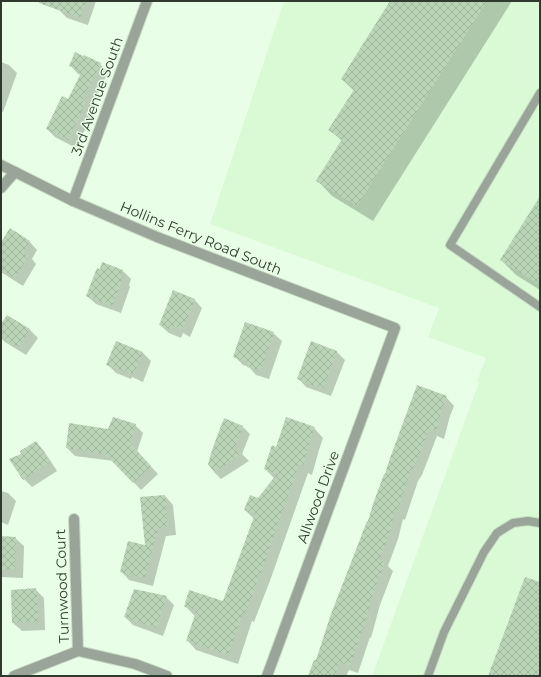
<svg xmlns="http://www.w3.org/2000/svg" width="541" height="677" font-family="Montserrat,sans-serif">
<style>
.built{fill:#dafad6}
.shadow{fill:#0003}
.building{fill:url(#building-cross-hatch)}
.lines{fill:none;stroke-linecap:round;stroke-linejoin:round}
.service-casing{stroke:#c8dbc5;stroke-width:10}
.minor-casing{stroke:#c8dbc5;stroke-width:12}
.service{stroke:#9aa599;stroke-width:8}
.minor{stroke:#9aa599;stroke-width:10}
.labels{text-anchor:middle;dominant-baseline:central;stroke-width:3;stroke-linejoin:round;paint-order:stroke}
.street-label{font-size:14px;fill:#2f392e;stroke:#e9fee6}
</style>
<defs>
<pattern id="building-cross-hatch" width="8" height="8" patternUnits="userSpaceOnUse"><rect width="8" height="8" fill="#bad4b7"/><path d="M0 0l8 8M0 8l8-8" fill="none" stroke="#a0b79e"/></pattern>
</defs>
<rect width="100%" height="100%" fill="#e9fee6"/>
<polygon class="built" points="284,1 540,1 540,676 372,676 479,382 477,381 486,358 428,337 439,308 210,224"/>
<g class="shadow">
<polygon points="62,1 96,1 88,25 67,18 59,10"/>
<polygon points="391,1 512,1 373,221 332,196 317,180 342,141 330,130 354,91 342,79"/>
<polygon points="1,62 9,65 17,73 3,112 1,111"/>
<polygon points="100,64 108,72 91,108 94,111 76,148 55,137 47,129 69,100 81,75 78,74 70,65"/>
<polygon points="540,198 540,290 516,275 501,260"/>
<polygon points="29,241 37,250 32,259 36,264 23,286 1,272 1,244"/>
<polygon points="123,271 131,279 129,285 130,287 121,313 96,304 87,296"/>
<polygon points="194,299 202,308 190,337 183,333 181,338 169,333 160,325"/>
<polygon points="8,316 30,330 38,338 26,355 5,342 1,338 1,326"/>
<polygon points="273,333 282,341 269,379 256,375 249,367 243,365 235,357"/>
<polygon points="311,343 337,352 345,360 331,396 306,387 298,378"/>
<polygon points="142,352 151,361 143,382 132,377 131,379 116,373 108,365"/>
<polygon points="446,397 454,406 450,416 444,439 437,436 422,475 418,481 405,520 403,519 398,539 388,566 393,571 380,605 371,638 370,637 358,673 349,670 346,676 309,676 316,662 369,523"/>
<polygon points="135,425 143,433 137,452 158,474 141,490 114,461 75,456 67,448 109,430"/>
<polygon points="243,427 250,434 242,454 249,461 221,479 214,472"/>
<polygon points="314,428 323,438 319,450 312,475 308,473 271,578 254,622 252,621 238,664 196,650 187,640 195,616 185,606 223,602 254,519 245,510 258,499 274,478 265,469 277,448"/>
<polygon points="36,442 44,451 57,471 32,487 24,479 11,459 23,454"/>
<polygon points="1,491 8,493 16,501 8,525 1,522"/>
<polygon points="165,496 173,505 176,535 166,536 153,586 129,580 121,571 146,547"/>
<polygon points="1,537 15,538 24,546 23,578 1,577"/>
<polygon points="35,589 44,598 45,630 22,631 13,623"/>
<polygon points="166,597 174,605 163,636 133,625 125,617"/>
</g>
<g class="building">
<polygon points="39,1 86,1 80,18 39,3"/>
<polygon points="390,1 487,1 357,206 316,181 342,139 328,130 355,88 341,79"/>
<polygon points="75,52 83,56 84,55 101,63 82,100 86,102 68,140 46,129 62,96 68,99 81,73 77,71 78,70 69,66"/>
<polygon points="540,196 540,285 500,260"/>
<polygon points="10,228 30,241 23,252 29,255 15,278 1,270 1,242"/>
<polygon points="102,262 123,270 121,277 123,278 112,306 86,296 97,268 100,269"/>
<polygon points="173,290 195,299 182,330 174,326 172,330 159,325"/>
<polygon points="7,315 30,329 18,348 1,337 1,324"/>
<polygon points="245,322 274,332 261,371 247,367 248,362 233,357"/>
<polygon points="116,341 143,352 134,374 124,370 123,371 106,365"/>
<polygon points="311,341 337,351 323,389 297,379"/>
<polygon points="417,385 447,396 442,408 436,431 429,429 414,467 410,472 397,512 395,511 390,531 379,560 385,562 372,596 363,630 362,629 350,666 340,662 335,676 308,676 314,660 316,660 331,614 352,560 367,521 368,521 373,504 384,474 385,474 390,458"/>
<polygon points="113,417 136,424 130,443 151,466 133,483 105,454 66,448 69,423 108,429"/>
<polygon points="286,417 315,427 310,440 303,466 299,464 262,569 245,614 243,613 228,655 186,641 197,609 184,607 189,590 223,601 255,514 244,510 250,495 258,498 277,474 264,469 272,445 276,447"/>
<polygon points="224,418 243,426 234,450 243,453 214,472 208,464 213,447"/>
<polygon points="36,441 50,462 23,480 9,459 21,454 20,451"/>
<polygon points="165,495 168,527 158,528 145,578 120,572 128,541 145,545 140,497"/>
<polygon points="1,536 16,537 15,570 1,570"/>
<polygon points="525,577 540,582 540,676 488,676"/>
<polygon points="36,588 38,622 12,623 11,590"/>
<polygon points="134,589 167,596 156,628 124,617"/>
</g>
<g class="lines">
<g class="service-casing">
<g id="service">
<polyline points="540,93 450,245 540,307"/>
<polyline points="428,676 444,632 484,552 497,533 513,523 528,521 540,523"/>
</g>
</g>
<g class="minor-casing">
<g id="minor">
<polyline points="1,165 73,201 157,237 395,328 267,676"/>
<polyline points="1,188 15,172"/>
<polyline points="73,201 147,1"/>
<polyline points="74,519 78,651"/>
<polyline points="14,676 78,651 135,664 167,676"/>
</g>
</g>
<use href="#service" class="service"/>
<use href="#minor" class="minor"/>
</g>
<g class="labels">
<g class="street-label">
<text transform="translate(97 96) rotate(-70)">3rd Avenue South</text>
<text transform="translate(201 238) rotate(22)">Hollins Ferry Road South</text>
<text transform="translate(318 497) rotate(-70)">Allwood Drive</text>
<text transform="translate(62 586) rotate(-92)">Turnwood Court</text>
</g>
</g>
<rect width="541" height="677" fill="none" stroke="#2f392e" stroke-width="4"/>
</svg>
